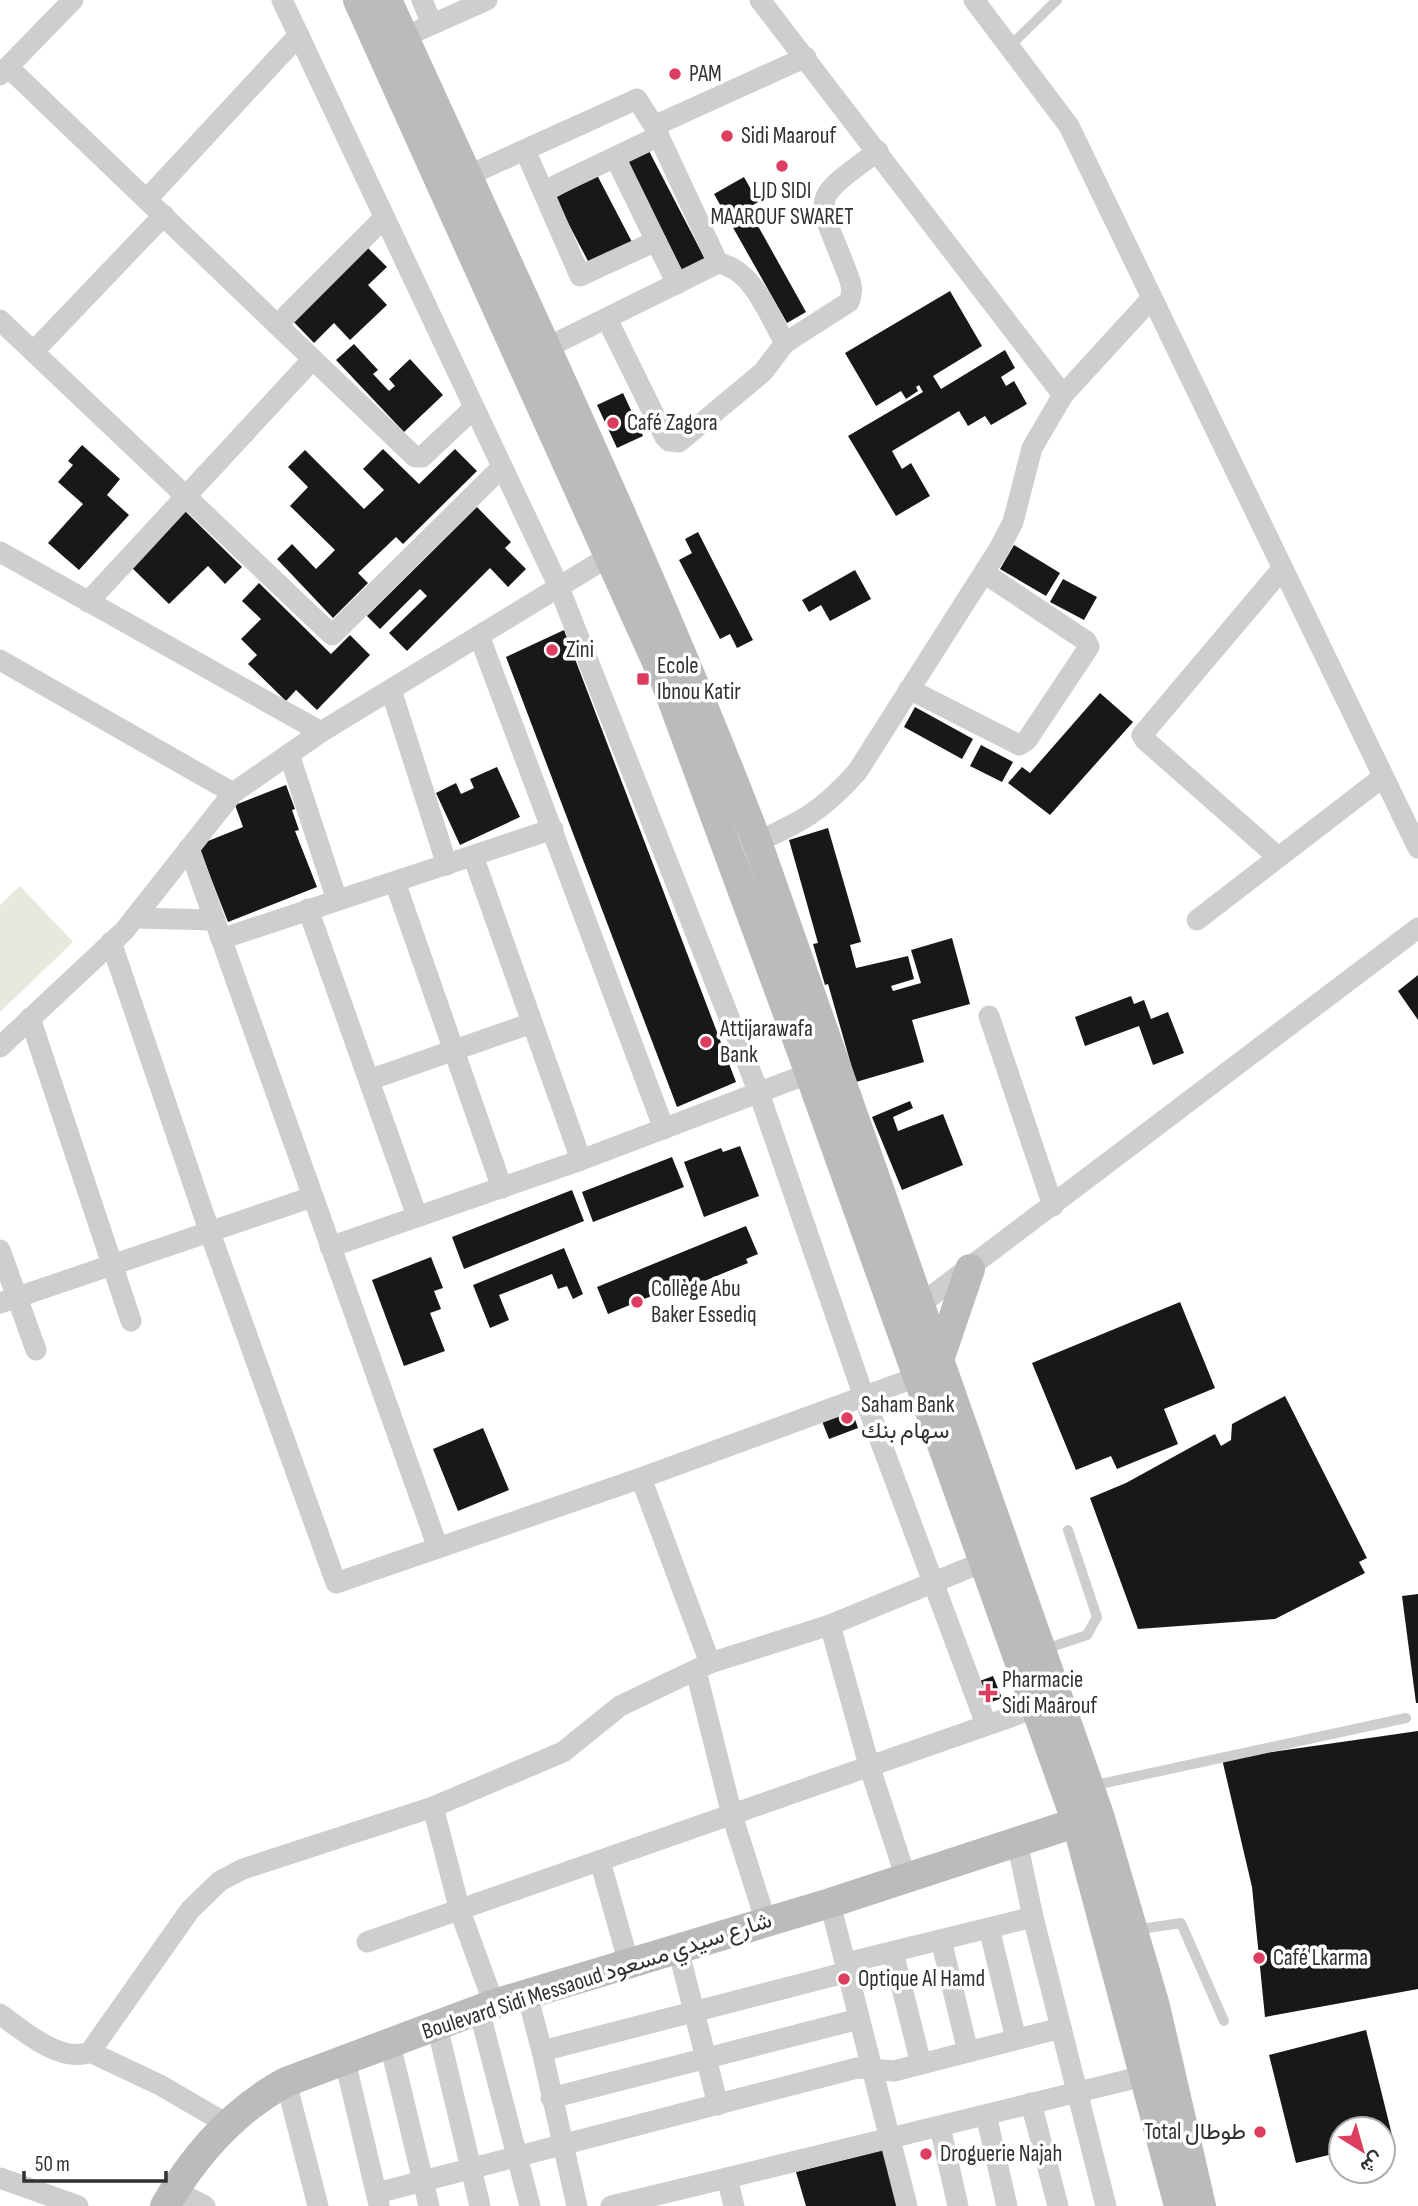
<svg xmlns="http://www.w3.org/2000/svg" width="1418" height="2206" font-family="'Sofia Sans Condensed',Vazirmatn,sans-serif">
<style>
.green{fill:#e6eadd}
.building{fill:#181818}
.lines{fill:none;stroke-linecap:round;stroke-linejoin:round}
.lane{stroke:#cecece;stroke-width:10}
.street{stroke:#cecece;stroke-width:21}
.secondary{stroke:#bbb;stroke-width:30}
.poi-dot{fill:#dd3e60;stroke:#fff;stroke-width:2.5}
.labels{text-anchor:middle;dominant-baseline:central;stroke-width:7;stroke-linejoin:round;paint-order:stroke}
.poi-label{font-size:23px;fill:#313131;stroke:#fff;text-anchor:start}
.street-label{font-size:23px;fill:#313131;stroke:#fff}
</style>
<rect width="100%" height="100%" fill="#fff"/>
<polygon class="green" points="20,886 73,942 0,1012 0,905"/>
<g class="building">
<polygon points="649,151 705,259 682,270 627,162"/>
<polygon points="597,175 632,242 589,263 555,198"/>
<polygon points="744,177 758,202 748,208 806,312 787,323 714,194"/>
<polygon points="367,247 387,267 368,285 387,305 350,340 334,323 314,343 291,319"/>
<polygon points="950,291 982,346 933,376 941,389 1005,350 1015,368 1001,377 1006,386 1014,381 1027,404 991,425 985,416 968,426 959,411 892,451 902,469 911,463 930,496 896,516 848,436 923,392 919,385 916,387 918,391 906,399 901,391 876,406 845,353"/>
<polygon points="354,344 378,370 373,374 389,391 395,386 389,379 410,359 443,395 404,432 336,360"/>
<polygon points="623,393 643,436 617,448 597,405"/>
<polygon points="82,445 120,479 107,495 129,515 79,570 48,543 83,504 58,482 73,465 68,461"/>
<polygon points="383,449 419,484 455,449 477,471 403,544 396,537 358,573 368,583 333,618 277,559 292,544 316,569 335,550 290,506 308,487 288,467 305,450 364,509 384,490 363,469"/>
<polygon points="477,507 511,542 505,548 526,569 508,587 490,568 407,651 389,633 427,596 420,589 380,629 367,616"/>
<polygon points="185,511 242,567 225,584 208,566 169,604 129,565"/>
<polygon points="698,532 753,640 737,648 730,634 720,639 679,560 692,553 685,539"/>
<polygon points="1014,545 1060,573 1046,596 1000,569"/>
<polygon points="855,570 871,599 830,621 821,605 809,612 802,600"/>
<polygon points="1063,579 1097,597 1084,620 1050,602"/>
<polygon points="259,583 331,654 350,635 370,655 317,710 296,690 286,701 248,664 257,655 241,639 261,619 242,601"/>
<polygon points="564,630 736,1082 677,1107 506,657"/>
<polygon points="1100,693 1133,722 1050,815 1008,783 1022,767 1030,773"/>
<polygon points="915,707 973,739 962,759 904,727"/>
<polygon points="981,745 1013,762 1002,782 970,766"/>
<polygon points="497,767 520,817 460,845 436,793 456,783 461,794 474,788 470,779"/>
<polygon points="286,785 295,809 292,810 299,830 295,831 317,887 228,922 198,845 243,827 235,805"/>
<polygon points="828,828 861,942 850,945 856,968 908,956 914,979 891,986 893,991 921,983 911,950 952,938 970,1004 912,1020 924,1062 856,1082 828,984 825,985 813,944 818,943 789,840"/>
<polygon points="1418,975 1418,1020 1398,991"/>
<polygon points="1131,996 1134,1004 1144,1000 1151,1019 1168,1012 1184,1053 1153,1065 1139,1026 1085,1046 1075,1017"/>
<polygon points="910,1101 913,1108 893,1117 898,1131 943,1114 963,1165 902,1190 872,1117"/>
<polygon points="740,1146 759,1196 704,1217 684,1162 721,1148 723,1152"/>
<polygon points="672,1157 684,1187 593,1222 582,1192"/>
<polygon points="572,1190 584,1221 464,1269 452,1237"/>
<polygon points="746,1226 758,1254 746,1259 748,1263 668,1296 666,1290 608,1314 597,1287"/>
<polygon points="564,1248 583,1294 573,1299 567,1286 558,1289 552,1274 499,1295 509,1320 490,1328 473,1285"/>
<polygon points="431,1257 443,1288 434,1291 441,1309 430,1313 445,1351 404,1366 372,1280"/>
<polygon points="1180,1302 1215,1388 1164,1409 1178,1444 1117,1469 1111,1456 1076,1470 1032,1363"/>
<polygon points="1285,1396 1367,1558 1359,1562 1365,1573 1275,1619 1138,1629 1090,1498 1126,1483 1215,1434 1221,1446 1231,1440 1232,1424"/>
<polygon points="850,1405 858,1428 829,1439 820,1416"/>
<polygon points="483,1428 509,1490 458,1511 433,1449"/>
<polygon points="1418,1594 1418,1703 1416,1703 1402,1596"/>
<polygon points="993,1676 1002,1698 981,1706 972,1684"/>
<polygon points="1418,1731 1418,1989 1265,2017 1252,1887 1222,1759"/>
<polygon points="1366,2030 1395,2147 1383,2150 1383,2129 1341,2129 1341,2152 1296,2163 1269,2055"/>
<polygon points="886,2149 899,2206 806,2206 796,2172"/>
</g>
<g class="lines">
<g class="lane">
<polyline points="1010,46 1057,0"/>
<polyline points="1042,1650 1087,1635 1097,1617 1068,1530"/>
<polyline points="1091,1786 1406,1718"/>
<polyline points="1134,1930 1181,1923 1224,2021"/>
</g>
<g class="street">
<polyline points="282,0 558,585 759,1093 864,1397 986,1724"/>
<polyline points="422,0 432,24"/>
<polyline points="760,0 1063,395"/>
<polyline points="974,0 1069,126 1418,848"/>
<polyline points="404,37 487,0"/>
<polyline points="8,67 415,457 422,457 473,409"/>
<polyline points="0,75 73,0"/>
<polyline points="654,126 806,57"/>
<polyline points="525,150 580,276 656,241"/>
<polyline points="615,157 677,284"/>
<polyline points="469,175 637,99 654,126 718,263"/>
<polyline points="544,191 659,136"/>
<polyline points="147,199 299,35"/>
<path d="M607,319L665,437L669,441L679,442L763,372L785,343L849,302C854,290 851,282 846,270C817,194 807,203 878,151"/>
<polyline points="0,320 332,635 501,468"/>
<polyline points="277,325 384,218"/>
<path d="M548,347L718,263C753,269 768,314 785,343"/>
<polyline points="34,351 164,215"/>
<polyline points="0,552 321,732"/>
<polyline points="88,602 312,360"/>
<polyline points="480,638 664,1129"/>
<polyline points="0,660 233,793"/>
<polyline points="909,689 1019,745 1027,740 1089,647 1086,641 984,573"/>
<polyline points="391,690 447,865"/>
<polyline points="289,754 337,900"/>
<path d="M757,842C803,821 822,811 857,772L999,549L1013,522L1032,448L1063,395L1151,299"/>
<polyline points="189,848 438,1548"/>
<polyline points="473,856 581,1160"/>
<polyline points="1278,857 1145,740 1142,735 1282,569"/>
<polyline points="395,882 502,1188"/>
<polyline points="308,909 417,1216"/>
<polyline points="135,918 215,920"/>
<polyline points="1197,920 1383,777"/>
<polyline points="221,939 553,829"/>
<polyline points="111,942 209,1230 336,1583 641,1478 917,1377"/>
<polyline points="989,1016 1053,1206"/>
<polyline points="30,1018 131,1321"/>
<polyline points="0,1047 124,931 233,793 321,732 621,549"/>
<polyline points="369,1080 532,1023"/>
<polyline points="330,1247 581,1160 810,1073"/>
<polyline points="0,1250 36,1350"/>
<polyline points="0,1303 312,1197"/>
<polyline points="909,1313 1418,928"/>
<polyline points="641,1478 710,1663"/>
<polyline points="830,1625 869,1765 906,1878"/>
<polyline points="696,1671 732,1815 766,1922"/>
<polyline points="433,1807 460,1911 494,2004"/>
<polyline points="1017,1842 1033,1917 1106,2206"/>
<polyline points="600,1861 629,1964"/>
<polyline points="830,1903 907,2206"/>
<polyline points="989,1928 1016,2039"/>
<polyline points="941,1940 968,2052"/>
<polyline points="367,1942 1036,1708"/>
<polyline points="678,1949 718,2105"/>
<polyline points="893,1952 921,2064"/>
<polyline points="846,1963 1033,1917"/>
<polyline points="527,1994 542,2051"/>
<polyline points="479,2010 530,2206"/>
<path d="M0,2014C22,2030 61,2064 90,2052L190,1910L220,1881L243,1869L433,1807L563,1752L620,1706L710,1663L830,1625L983,1562"/>
<polyline points="437,2026 480,2206"/>
<polyline points="390,2044 429,2206"/>
<polyline points="90,2052 160,2085 227,2124"/>
<polyline points="345,2061 379,2205"/>
<polyline points="286,2082 318,2206"/>
<polyline points="551,2098 859,2019"/>
<polyline points="1031,2103 1058,2206"/>
<polyline points="986,2115 1007,2206"/>
<polyline points="940,2127 958,2206"/>
<polyline points="0,2178 78,2206"/>
<polyline points="174,2190 205,2206"/>
<polyline points="377,2193 857,2068 894,2071 1061,2028"/>
<polyline points="577,2206 542,2051 848,1972"/>
<polyline points="611,2206 727,2178"/>
<polyline points="734,2206 727,2178 1156,2073"/>
</g>
<g class="secondary">
<polyline points="358,0 665,680 801,1049 1077,1823 1179,2206"/>
<path d="M387,0C513,279 647,555 757,842L1099,1815L1155,2006L1201,2206"/>
<polyline points="939,1360 970,1269"/>
<path d="M165,2206C195,2154 233,2111 286,2082L494,2004L830,1903L1096,1816"/>
</g>
</g>
<g class="poi-dot">
<circle cx="675" cy="74" r="7"/>
<circle cx="727" cy="136" r="7"/>
<circle cx="782" cy="166" r="7"/>
<circle cx="613" cy="423" r="7"/>
<circle cx="552" cy="650" r="7"/>
<rect x="636" y="672" width="14" height="14" rx="3.5"/>
<circle cx="706" cy="1042" r="7"/>
<circle cx="637" cy="1302" r="7"/>
<circle cx="847" cy="1418" r="7"/>
<path d="M984.5 1682.5h7v7h7v7h-7v7h-7v-7h-7v-7h7z"/>
<circle cx="1259" cy="1958" r="7"/>
<circle cx="844" cy="1979" r="7"/>
<circle cx="1260" cy="2132" r="7"/>
<circle cx="926" cy="2154" r="7"/>
</g>
<g class="labels">
<g class="poi-label">
<text x="689" y="74">PAM</text>
<text x="741" y="136">Sidi Maarouf</text>
<text x="782" y="191" text-anchor="middle">LJD SIDI<tspan x="782" dy="26">MAAROUF SWARET</tspan></text>
<text x="627" y="423">Café Zagora</text>
<text x="566" y="650">Zini</text>
<text x="657" y="666">Ecole<tspan x="657" dy="26">Ibnou Katir</tspan></text>
<text x="720" y="1029">Attijarawafa<tspan x="720" dy="26">Bank</tspan></text>
<text x="651" y="1289">Collège Abu<tspan x="651" dy="26">Baker Essediq</tspan></text>
<text x="861" y="1405">Saham Bank<tspan x="861" dy="26">سهام بنك</tspan></text>
<text x="1002" y="1680">Pharmacie<tspan x="1002" dy="26">Sidi Maârouf</tspan></text>
<text x="1273" y="1958">Café Lkarma</text>
<text x="858" y="1979">Optique Al Hamd</text>
<text x="1246" y="2132" text-anchor="end">Total طوطال</text>
<text x="940" y="2154">Droguerie Najah</text>
</g>
<g class="street-label">
<text transform="translate(597 1976) rotate(-18)">Boulevard Sidi Messaoud شارع سيدي مسعود</text>
</g>
</g>
<g transform="translate(1362 2150) rotate(143)"><circle r="33" fill="#ffffff" stroke="#adadad" stroke-width="2"/>
<path d="M0-5L12 26L0 18L-12 26Z" fill="#dd3e60"/>
<text y="-10" font-size="19" font-weight="bold" text-anchor="middle" fill="#313131">ش</text>
</g>
<path d="M24 2171v10h142v-10" fill="none" stroke="#313131" stroke-width="3.5"/>
<text x="35" y="2171" font-size="21" fill="#313131" stroke="#ffffff" stroke-width="5" paint-order="stroke">50 m</text>
</svg>
